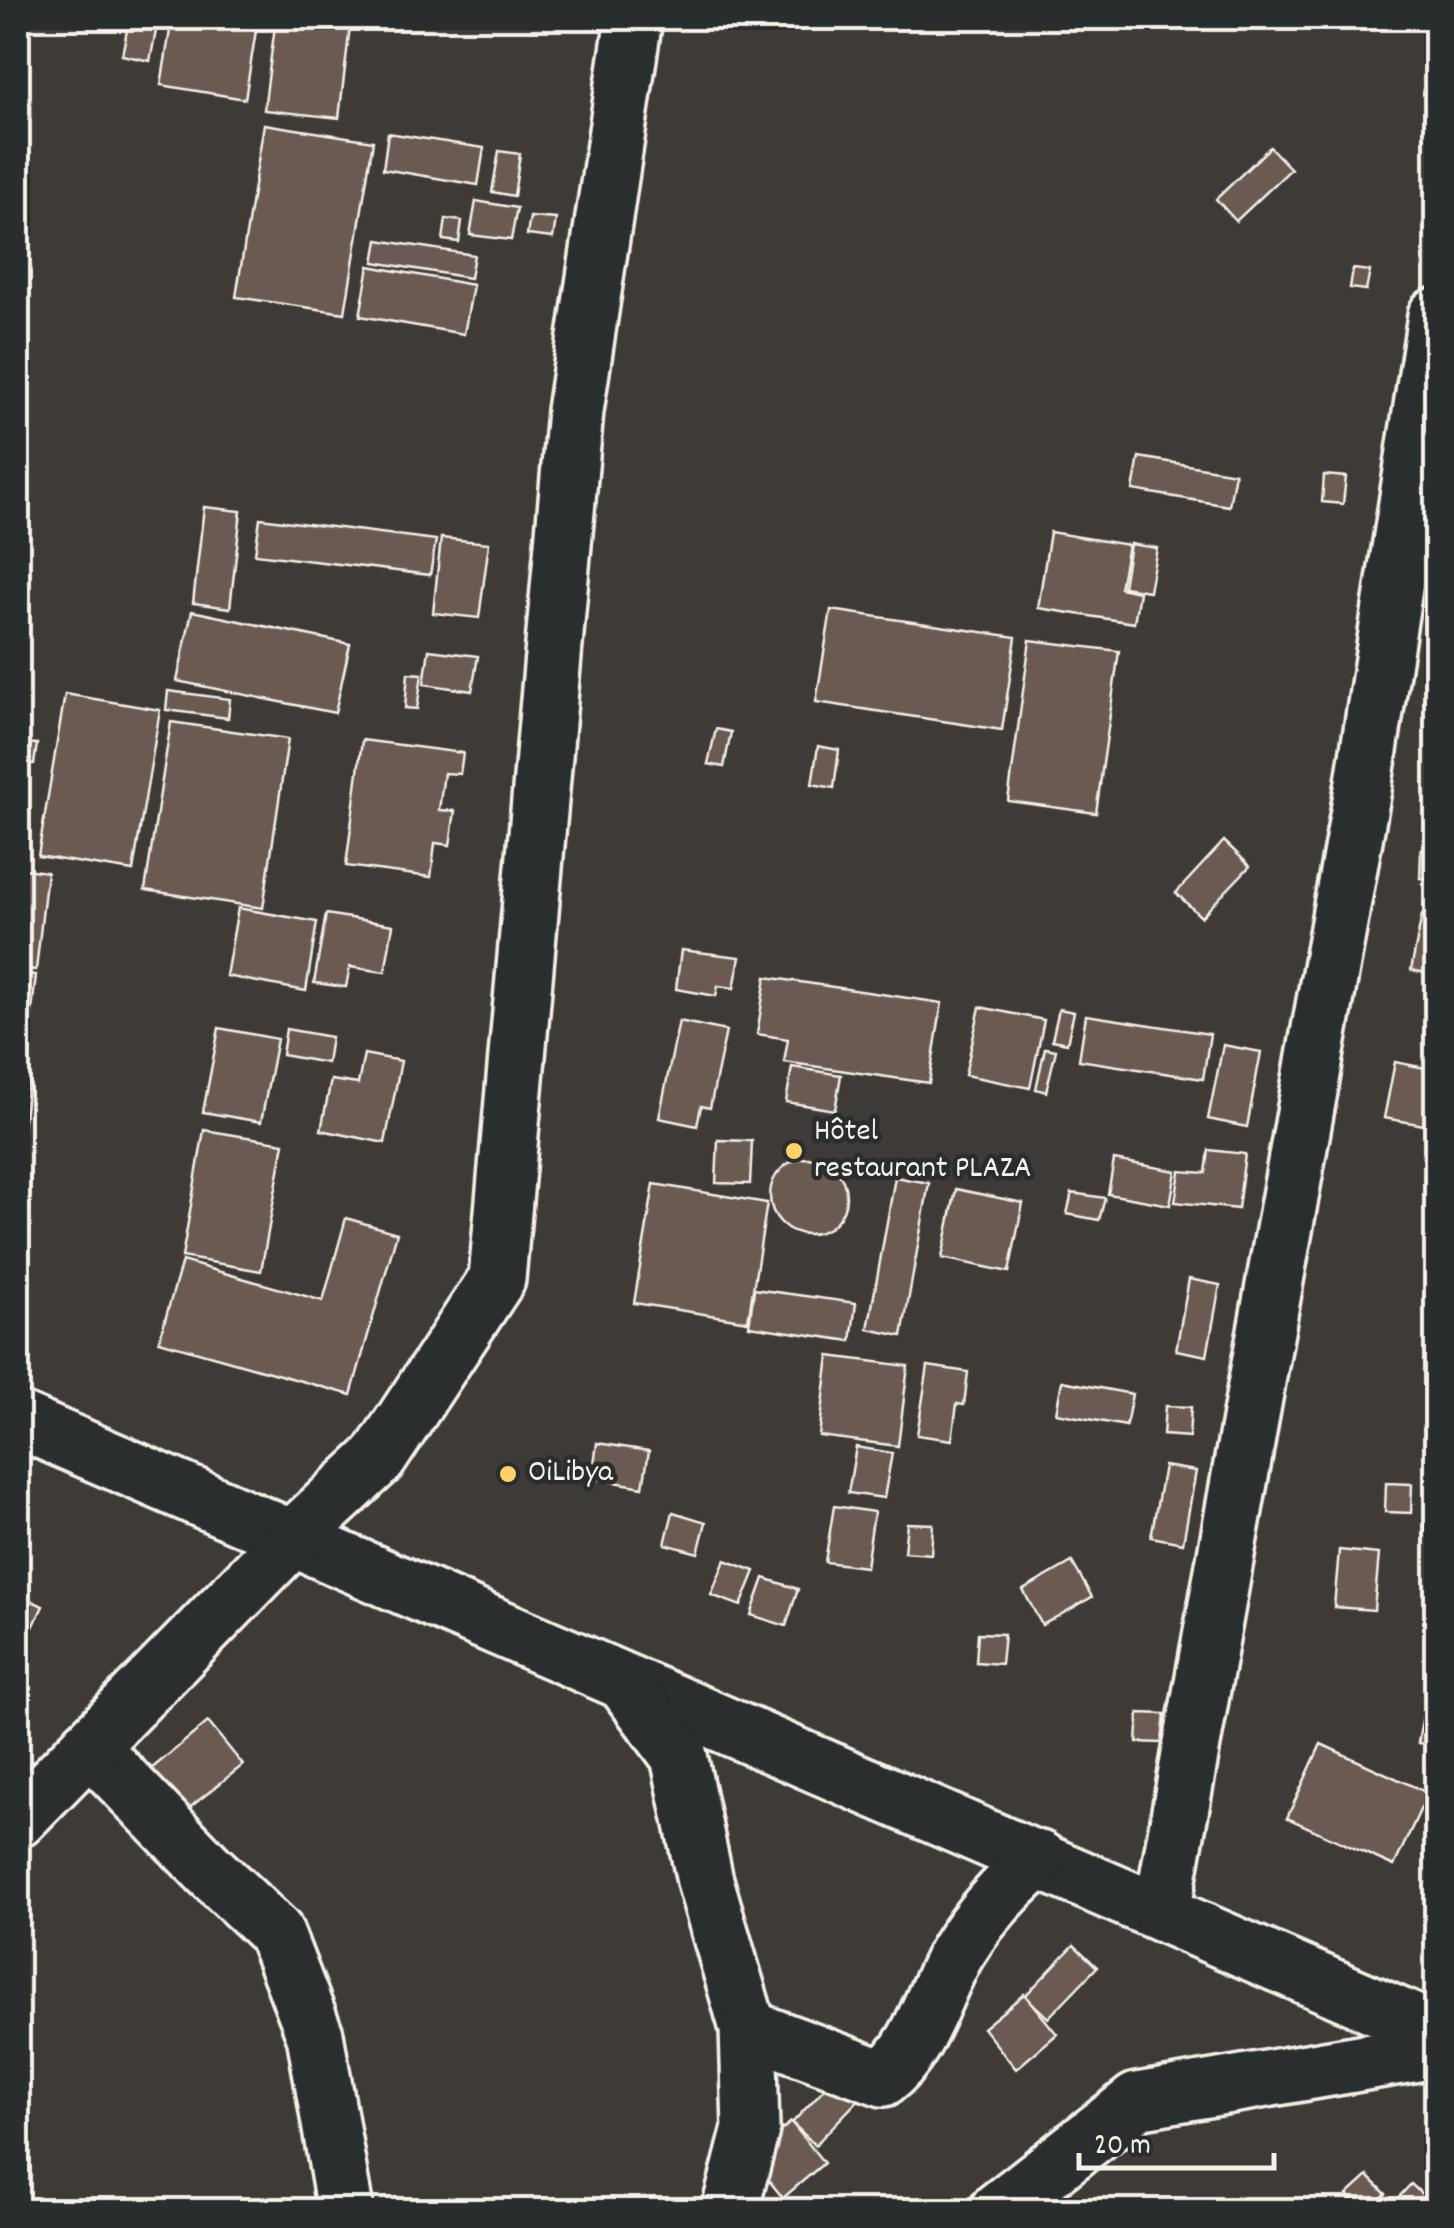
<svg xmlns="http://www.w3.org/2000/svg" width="1454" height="2228" font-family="Dekko,sans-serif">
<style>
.building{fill:#6a5a51;stroke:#f4f1e8;stroke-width:2.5}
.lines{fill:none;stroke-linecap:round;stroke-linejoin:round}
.minor-casing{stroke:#f4f1e8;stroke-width:62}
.minor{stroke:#2a2d2e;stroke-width:55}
.poi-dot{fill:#ffd166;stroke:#2a2d2e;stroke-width:4}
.labels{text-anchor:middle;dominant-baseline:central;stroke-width:9;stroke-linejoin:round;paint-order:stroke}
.poi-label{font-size:32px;fill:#f4f1e8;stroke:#2a2d2e;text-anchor:start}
</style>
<rect width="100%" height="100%" fill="#3d3a38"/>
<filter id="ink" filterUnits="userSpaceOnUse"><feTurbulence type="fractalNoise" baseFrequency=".01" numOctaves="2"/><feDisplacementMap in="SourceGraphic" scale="20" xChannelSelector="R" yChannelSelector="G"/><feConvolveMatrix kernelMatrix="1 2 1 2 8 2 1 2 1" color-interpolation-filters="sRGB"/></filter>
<g filter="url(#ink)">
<g class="building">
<polygon points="172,18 258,18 245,99 161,85"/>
<polygon points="276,18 351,18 339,118 264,110"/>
<polygon points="129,20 157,26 150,61 122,55"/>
<polygon points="264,124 373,141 345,313 236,297"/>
<polygon points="388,133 484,148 478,185 383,169"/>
<polygon points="1270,147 1291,169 1236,221 1216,199"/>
<polygon points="499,151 520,154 514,196 492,192"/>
<polygon points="476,201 517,208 511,240 470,235"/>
<polygon points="530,217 556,219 553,238 527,235"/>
<polygon points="446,219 462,221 459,242 443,240"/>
<polygon points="378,240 474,255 470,278 374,262"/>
<polygon points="369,266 473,285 464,334 360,316"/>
<polygon points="1353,269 1370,271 1366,290 1350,288"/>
<polygon points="1139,457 1235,473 1229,506 1133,490"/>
<polygon points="1324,475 1346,477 1343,504 1322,502"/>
<polygon points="204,507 241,511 230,608 193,603"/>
<polygon points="260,518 436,540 430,575 255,554"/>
<polygon points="1050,532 1128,545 1120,588 1139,592 1134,623 1038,608"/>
<polygon points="441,538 489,543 479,618 433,613"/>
<polygon points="1130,544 1157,548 1149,591 1123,587"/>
<polygon points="831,610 1016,637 1002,730 816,702"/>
<polygon points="192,611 350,644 335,713 177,681"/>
<polygon points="1030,640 1119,651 1096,813 1008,801"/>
<polygon points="429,650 478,656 472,691 424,684"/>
<polygon points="408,673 422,674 417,709 405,708"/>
<polygon points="168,691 230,699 228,718 166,710"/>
<polygon points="65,694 160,710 133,871 38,856"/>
<polygon points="171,722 288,739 263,908 145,890"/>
<polygon points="716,729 731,732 724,767 708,764"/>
<polygon points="362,740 463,753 460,774 444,773 439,810 455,811 450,845 435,843 431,877 346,866"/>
<polygon points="18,743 37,744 34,764 18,763"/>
<polygon points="818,746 839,750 834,788 812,784"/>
<polygon points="1224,841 1250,866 1201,917 1176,893"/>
<polygon points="1421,849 1436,850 1436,879 1420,878"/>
<polygon points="18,868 47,872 36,970 18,968"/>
<polygon points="1432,883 1436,883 1436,913 1430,913"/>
<polygon points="238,908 317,922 306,991 226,976"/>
<polygon points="326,914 393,925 385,972 350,967 346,987 314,983"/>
<polygon points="1422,915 1436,918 1436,975 1411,970"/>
<polygon points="681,950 740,957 734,988 718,986 716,996 676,989"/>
<polygon points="18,973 36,975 25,1072 18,1071"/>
<polygon points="766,977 942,1003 929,1083 784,1062 788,1039 757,1034"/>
<polygon points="980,1007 1044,1020 1030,1088 965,1075"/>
<polygon points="1059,1009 1074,1012 1067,1043 1052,1040"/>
<polygon points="1086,1015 1210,1034 1203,1079 1079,1060"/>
<polygon points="679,1021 726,1031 710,1108 701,1106 697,1126 659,1118"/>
<polygon points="219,1028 277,1039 261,1122 203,1112"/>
<polygon points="286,1029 331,1037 327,1063 282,1055"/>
<polygon points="1223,1045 1261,1052 1247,1127 1208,1119"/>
<polygon points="1045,1048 1056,1050 1046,1092 1036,1089"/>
<polygon points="364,1054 401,1061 385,1143 321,1130 331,1080 358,1084"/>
<polygon points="1395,1062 1435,1070 1424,1125 1384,1118"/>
<polygon points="792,1067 841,1075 835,1110 786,1102"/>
<polygon points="18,1080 28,1081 18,1180"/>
<polygon points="204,1130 284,1143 261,1271 182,1257"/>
<polygon points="718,1140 752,1141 750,1184 716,1183"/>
<polygon points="1209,1150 1245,1154 1238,1209 1175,1202 1180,1171 1206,1173"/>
<circle cx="808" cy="1196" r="38"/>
<polygon points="1114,1160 1176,1171 1170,1205 1108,1194"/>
<polygon points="895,1177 929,1183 902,1336 868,1329"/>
<polygon points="654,1184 767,1203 748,1321 634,1303"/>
<polygon points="956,1189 1023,1203 1009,1272 942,1258"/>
<polygon points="1072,1193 1105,1198 1099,1220 1067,1214"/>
<polygon points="346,1218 397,1233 351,1395 159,1341 182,1261 323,1301"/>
<polygon points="1189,1279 1220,1285 1207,1356 1176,1350"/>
<polygon points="754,1289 856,1303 851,1341 749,1326"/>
<polygon points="829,1356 908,1366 898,1446 819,1436"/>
<polygon points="928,1366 968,1372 964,1405 957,1404 952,1440 917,1435"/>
<polygon points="1062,1381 1132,1394 1126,1426 1056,1413"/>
<polygon points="1165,1406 1191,1407 1189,1437 1163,1435"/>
<polygon points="597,1443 649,1451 643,1487 592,1478"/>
<polygon points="856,1447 892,1453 884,1498 848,1493"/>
<polygon points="1164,1466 1196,1471 1183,1543 1151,1537"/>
<polygon points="1386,1483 1412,1484 1411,1513 1385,1512"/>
<polygon points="1430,1497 1436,1498 1436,1532 1425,1531"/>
<polygon points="834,1506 874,1512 866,1567 825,1562"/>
<polygon points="673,1512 706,1522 698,1553 665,1544"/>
<polygon points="907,1523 933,1524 931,1554 904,1552"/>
<polygon points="1339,1550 1379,1554 1374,1610 1334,1607"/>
<polygon points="725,1560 755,1571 741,1606 711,1595"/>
<polygon points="1072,1562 1092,1597 1042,1625 1023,1590"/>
<polygon points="764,1578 798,1589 786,1626 751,1615"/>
<polygon points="18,1594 43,1606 18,1659"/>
<polygon points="978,1633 1004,1634 1001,1664 976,1662"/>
<polygon points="1431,1672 1436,1672 1436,1746 1418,1743"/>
<polygon points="1139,1713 1165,1714 1162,1743 1137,1742"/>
<polygon points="208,1722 243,1765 173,1821 139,1779"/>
<polygon points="1321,1744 1428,1793 1394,1866 1287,1818"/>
<polygon points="1074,1945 1097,1967 1048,2018 1025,1996"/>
<polygon points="1024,1994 1057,2034 1016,2069 983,2028"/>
<polygon points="840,2072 864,2094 815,2145 792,2123"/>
<polygon points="791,2122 824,2163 783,2198 750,2157"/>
<polygon points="1368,2176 1386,2194 1368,2210 1362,2210 1347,2195"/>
<polygon points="1411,2184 1435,2206 1431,2210 1387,2210"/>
</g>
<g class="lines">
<g class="minor-casing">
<g id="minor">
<polyline points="18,1420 1436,2032"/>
<polyline points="625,1683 679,1756 705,1881 748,2028 751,2129 730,2210"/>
<polyline points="89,1746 209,1870 275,1932 315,2035 345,2210"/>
<polyline points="18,1819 293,1538 379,1458 497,1279 575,411 634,18"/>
<polyline points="1162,1912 1363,789 1436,316"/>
<path d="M748,2028L883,2078C921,2049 933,1993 957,1952C979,1916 1007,1886 1039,1859"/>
<polyline points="998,2210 1137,2101 1436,2050"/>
</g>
</g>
<use href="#minor" class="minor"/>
</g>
</g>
<g class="poi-dot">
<circle cx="794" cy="1151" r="10"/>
<circle cx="508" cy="1474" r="10"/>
</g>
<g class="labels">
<g class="poi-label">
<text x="814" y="1133">Hôtel<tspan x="814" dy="37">restaurant PLAZA</tspan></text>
<text x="528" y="1474">OiLibya</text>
</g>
</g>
<rect width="1454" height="2228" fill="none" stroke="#2a2d2e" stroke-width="60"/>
<rect x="30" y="30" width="1394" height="2168" fill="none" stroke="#f4f1e8" stroke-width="4" filter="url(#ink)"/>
<path d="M1079 2153v15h195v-15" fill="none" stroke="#f4f1e8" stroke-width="5"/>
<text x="1094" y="2153" font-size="30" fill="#f4f1e8" stroke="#2a2d2e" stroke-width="8" paint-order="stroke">20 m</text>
</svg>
